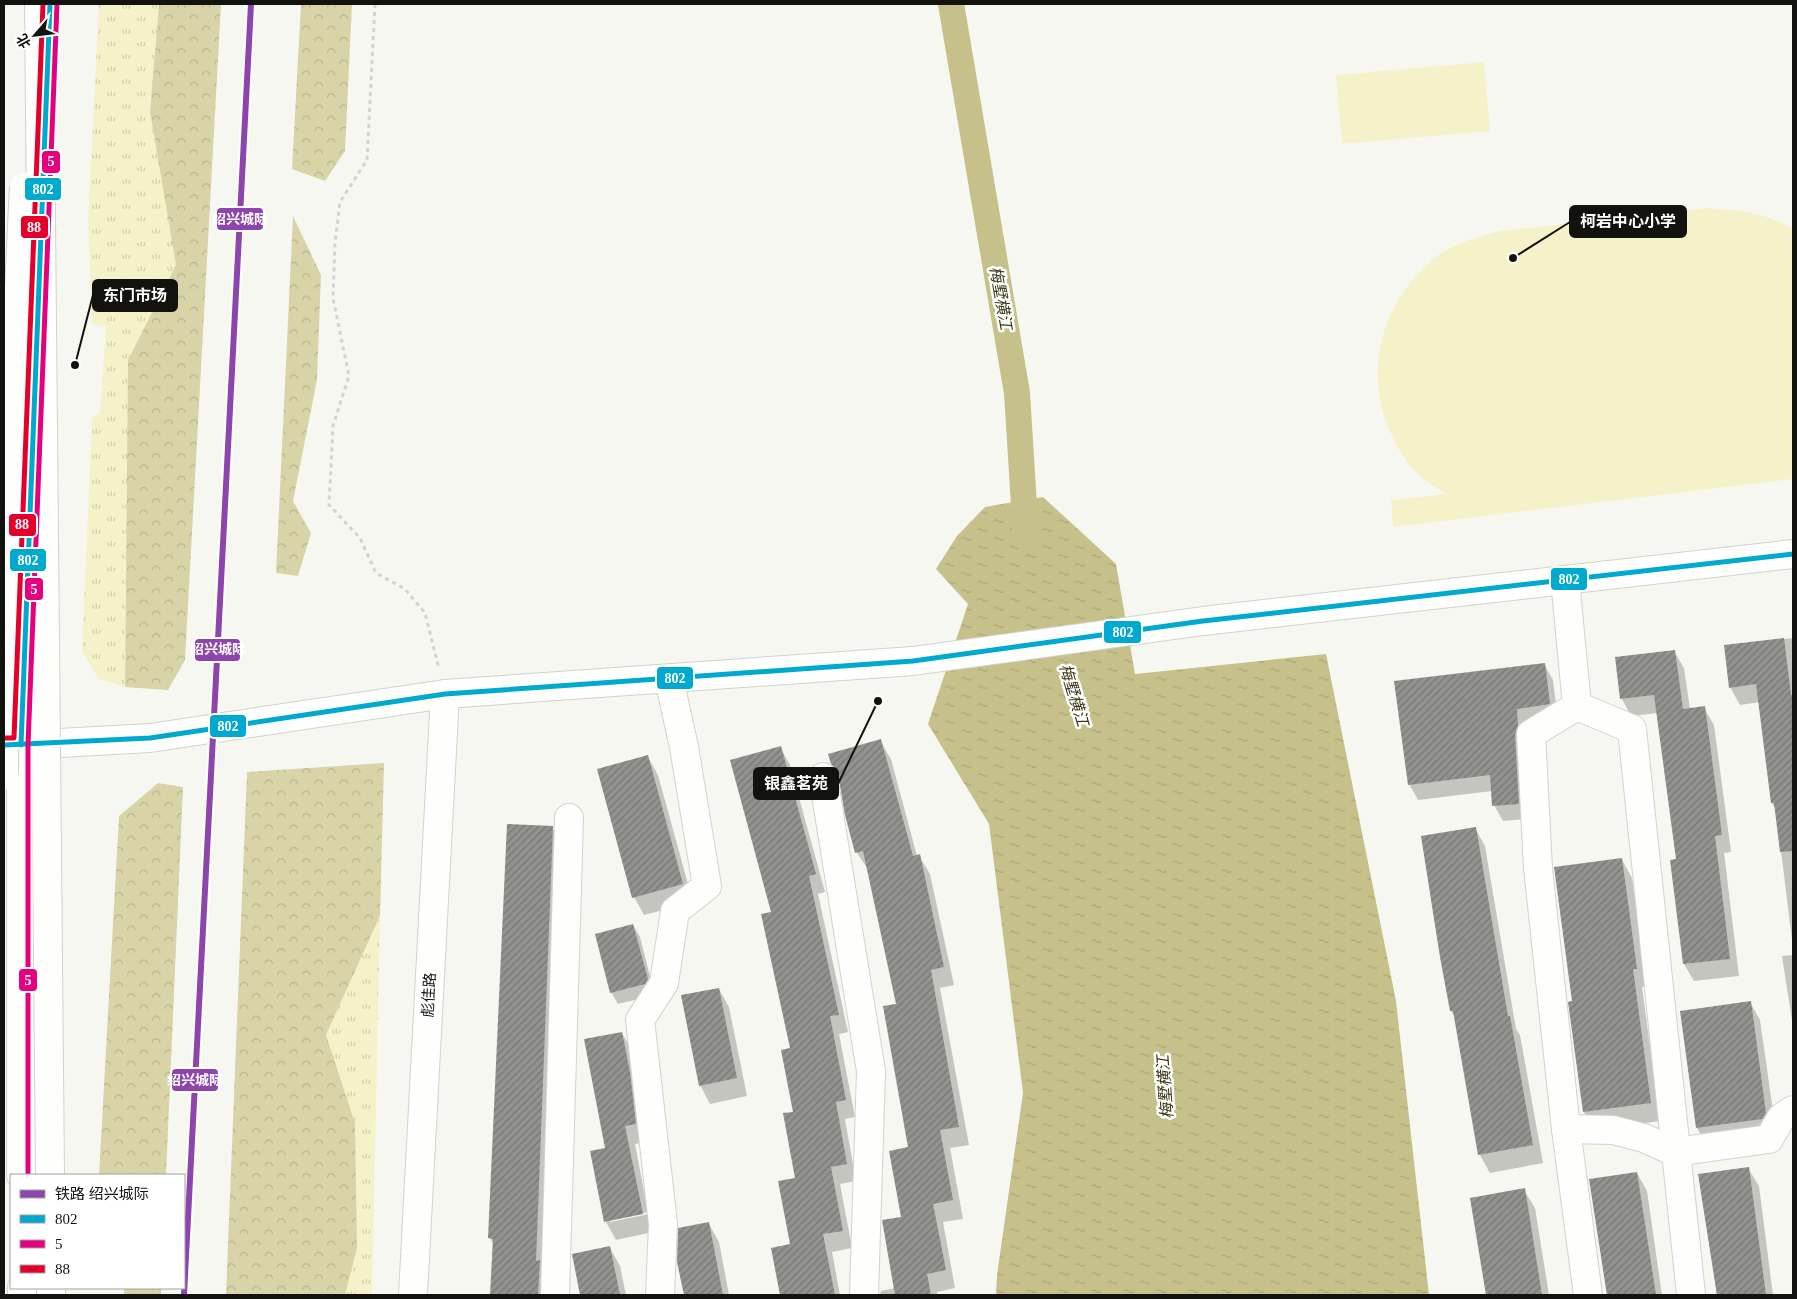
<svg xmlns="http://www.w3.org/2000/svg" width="1797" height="1299" font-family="'Times New Roman','Noto Sans SC',serif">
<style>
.grass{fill:url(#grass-tufts)}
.forest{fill:url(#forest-crowns)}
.garden{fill:#f5f2c9}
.water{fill:url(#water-ripples)}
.shadow{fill:#0003}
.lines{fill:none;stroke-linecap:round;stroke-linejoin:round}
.canal{stroke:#c6c18b;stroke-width:26}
.building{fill:url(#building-hatch)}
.minor-casing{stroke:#d2d2ce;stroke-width:30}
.major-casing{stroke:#d2d2ce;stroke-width:30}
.highway-casing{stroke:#d2d2ce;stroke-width:30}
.path{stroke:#d2d2d1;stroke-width:3;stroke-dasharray:4 4;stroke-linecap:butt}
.minor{stroke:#fefefd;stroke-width:28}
.major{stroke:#fefefd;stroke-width:28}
.highway{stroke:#fefefd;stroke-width:28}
.highway-bridge-casing{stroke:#d2d2ce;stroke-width:30;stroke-linecap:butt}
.highway-bridge{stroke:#fefefd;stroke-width:28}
.bus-1-casing{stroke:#fff;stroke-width:9}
.bus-2-casing{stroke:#fff;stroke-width:9}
.bus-3-casing{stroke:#fff;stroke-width:9}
.bus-1{stroke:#00a9ce;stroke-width:5}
.bus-2{stroke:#e5007d;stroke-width:5}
.bus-3{stroke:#e4002b;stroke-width:5}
.rail-1-casing{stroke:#fff;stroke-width:10}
.rail-1{stroke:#8e44ad;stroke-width:6}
.labels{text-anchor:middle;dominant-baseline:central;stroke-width:5;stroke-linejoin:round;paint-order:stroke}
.street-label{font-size:15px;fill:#12120e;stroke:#fff}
.water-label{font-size:16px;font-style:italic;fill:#393614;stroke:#fff}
.leader{fill:none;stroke:#12120e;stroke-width:2}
.callout-dot{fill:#12120e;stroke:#fff;stroke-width:2}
.callout{fill:#12120e;stroke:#12120e;stroke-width:2}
.callout-label{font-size:16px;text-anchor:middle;font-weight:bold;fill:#fff}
.line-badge{stroke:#fff;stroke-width:2}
.badge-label{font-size:14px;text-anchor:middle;font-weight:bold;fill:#fff}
</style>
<defs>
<pattern id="grass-tufts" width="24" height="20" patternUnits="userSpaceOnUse" patternTransform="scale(1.25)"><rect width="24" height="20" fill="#f5f2c9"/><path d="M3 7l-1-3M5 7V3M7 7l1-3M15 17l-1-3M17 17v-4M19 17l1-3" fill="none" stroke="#d1ceab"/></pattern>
<pattern id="forest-crowns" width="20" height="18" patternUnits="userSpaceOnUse" patternTransform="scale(1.25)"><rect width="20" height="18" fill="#d8d4a8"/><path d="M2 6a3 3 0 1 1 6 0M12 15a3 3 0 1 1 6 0" fill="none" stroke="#b8b58f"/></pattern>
<pattern id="water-ripples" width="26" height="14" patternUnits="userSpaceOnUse" patternTransform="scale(1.25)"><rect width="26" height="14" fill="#c6c18b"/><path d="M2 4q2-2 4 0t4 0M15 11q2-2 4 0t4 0" fill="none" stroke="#a9a577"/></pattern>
<pattern id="building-hatch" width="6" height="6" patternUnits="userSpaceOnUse" patternTransform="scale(1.25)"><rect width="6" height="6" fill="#92928f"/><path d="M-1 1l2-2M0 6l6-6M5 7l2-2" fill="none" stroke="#767673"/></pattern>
</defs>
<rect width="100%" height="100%" fill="#f7f7f1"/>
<g class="grass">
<polygon points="99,4 159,4 150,112 176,265 128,360 125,687 99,679 82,651 92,419 100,412 106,327 92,324 88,220"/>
<polygon points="380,916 372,1295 345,1295 357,1248 326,1035"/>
</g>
<g class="forest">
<polygon points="159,4 221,4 185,660 168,690 125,687 128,360 176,265 150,112"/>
<polygon points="301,4 352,4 345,151 325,181 292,169"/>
<polygon points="293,216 321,275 317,380 293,501 311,533 298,576 276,573"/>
<polygon points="384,763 380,916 326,1035 355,1123 357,1248 345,1295 226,1295 247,772"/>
<polygon points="158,783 183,787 166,1175 99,1175 119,816"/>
<rect x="124" y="1288" width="37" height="7"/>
</g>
<g class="garden">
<polygon points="1484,62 1490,131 1342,144 1336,75"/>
<path d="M1708,208C1738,210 1768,213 1793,229V479L1393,527L1391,500L1446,494C1438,488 1428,484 1421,477C1406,464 1396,446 1388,427C1364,367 1383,302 1432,260C1450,244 1477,237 1501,231Z"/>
</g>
<polygon class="water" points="1043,497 1116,564 1135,674 1326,654 1396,1001 1429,1295 996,1295 997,1275 1023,1093 989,824 928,724 968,604 936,569 957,536 985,507"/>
<g class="shadow">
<polygon points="1793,638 1793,948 1776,810 1772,803 1760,702 1740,705 1730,687 1725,646"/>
<polygon points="1674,651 1684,668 1690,709 1704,708 1714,725 1731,852 1724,853 1739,976 1694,981 1684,964 1671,861 1678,860 1658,713 1631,716 1622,699"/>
<polygon points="1544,664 1553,680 1558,719 1525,724 1527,819 1503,821 1494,805 1492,791 1418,800 1409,784"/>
<polygon points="880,741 891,759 917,856 919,856 930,874 954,985 940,988 969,1145 950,1148 963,1219 943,1222 955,1288 937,1292 937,1295 880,1295 881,1291 895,1288 909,1148 898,1005 869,871 857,853 846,815"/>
<polygon points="780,747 790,765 825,892 818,894 848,1032 839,1034 855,1117 845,1119 856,1181 840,1184 852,1248 832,1252 840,1295 781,1295 772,1249 792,1245 796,1179 792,1049 773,913"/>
<polygon points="648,757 658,775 693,902 644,915 634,897"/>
<polygon points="552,827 565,849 551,1295 491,1295 493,1245 490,1238"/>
<polygon points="1475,828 1485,846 1516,1029 1520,1035 1543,1163 1490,1173 1480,1155 1455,1017 1451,1011"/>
<polygon points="1622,860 1632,878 1647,987 1642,987 1660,1121 1595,1130 1584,1112 1569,1003 1574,1002"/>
<polygon points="633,925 640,937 654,992 651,996 618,1004 611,992"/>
<polygon points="1793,955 1793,1027 1782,956"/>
<polygon points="719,989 729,1007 747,1096 710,1104 700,1085"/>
<polygon points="1750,1002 1760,1020 1776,1132 1707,1146 1697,1128"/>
<polygon points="622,1033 632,1051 646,1142 635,1144 648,1212 610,1220 610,1222 649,1214 653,1232 616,1240 606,1222 607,1149"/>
<polygon points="1748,1168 1759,1186 1773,1295 1717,1295 1700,1175"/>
<polygon points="1637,1173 1647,1191 1662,1295 1607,1295 1590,1180"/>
<polygon points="1524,1190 1535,1208 1549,1295 1487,1295 1472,1199"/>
<polygon points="709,1224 719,1242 729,1295 685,1295 678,1262"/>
<polygon points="610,1248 620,1266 626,1295 581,1295 573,1255"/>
</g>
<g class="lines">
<polyline class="canal" points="951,4 1017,393 1026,537"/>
</g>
<g class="building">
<polygon points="1784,638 1791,695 1793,695 1793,851 1780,852 1774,803 1771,803 1756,684 1729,688 1724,645"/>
<polygon points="1675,650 1683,709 1705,706 1722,835 1715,836 1730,959 1683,964 1670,860 1676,859 1654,695 1620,699 1615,657"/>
<polygon points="1545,663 1550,704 1517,709 1518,725 1515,735 1519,804 1492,806 1490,775 1408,785 1394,681"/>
<polygon points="881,739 913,856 920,854 944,967 931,970 959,1127 940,1130 953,1200 933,1204 946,1270 927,1274 931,1295 895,1295 882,1220 901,1217 889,1151 908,1147 883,1006 896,1004 863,851 855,853 845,815 838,774 831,764 828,754"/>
<polygon points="781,746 816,874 809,876 839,1015 830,1016 846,1100 836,1102 847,1164 831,1167 843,1231 823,1234 835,1295 780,1295 771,1248 790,1244 778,1181 795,1178 783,1113 793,1112 781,1050 790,1048 761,914 771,912 730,760"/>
<polygon points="648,755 683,884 632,898 597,769"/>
<polygon points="507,824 553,826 536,1261 540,1260 538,1295 490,1295 493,1239 488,1238"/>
<polygon points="1476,827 1508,1016 1510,1016 1533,1145 1478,1155 1453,1011 1450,1011 1440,957 1421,836"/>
<polygon points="1622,858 1637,969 1633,969 1651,1103 1583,1112 1568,1002 1572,1001 1554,867"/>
<polygon points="633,924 648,979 645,984 610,993 595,934"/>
<polygon points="719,988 737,1078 699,1086 681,995"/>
<polygon points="1751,1001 1766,1113 1762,1119 1696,1128 1680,1011"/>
<polygon points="622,1032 630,1072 636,1124 625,1126 643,1214 604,1222 590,1151 605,1148 584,1039"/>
<polygon points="1749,1167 1766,1295 1717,1295 1698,1174"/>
<polygon points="1637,1172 1656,1295 1607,1295 1589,1179"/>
<polygon points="1525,1188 1542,1295 1486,1295 1470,1198"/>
<polygon points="709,1222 723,1295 684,1295 677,1262 678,1228"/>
<polygon points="610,1246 620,1295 580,1295 572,1254"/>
</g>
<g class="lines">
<g class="minor-casing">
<g id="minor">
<polyline points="1565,580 1577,706"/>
<polyline points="1577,706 1632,729 1691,1295"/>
<polyline points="1577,706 1531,734 1538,868 1566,1129 1588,1295"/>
<polyline points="23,745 150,738 445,694 913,661 1203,621 1793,554"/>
<polyline points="823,777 871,1071 864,1295"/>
<polyline points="1566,1129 1613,1130 1644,1138 1675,1152 1769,1139 1781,1118 1793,1110"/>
<polyline points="413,1295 445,694"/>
<polyline points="555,1295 569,818"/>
<polyline points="660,1295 663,1224 640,1020 664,983 675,911 707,886 684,747 669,679"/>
</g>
</g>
<g class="major-casing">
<g id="major">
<polyline points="21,1175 21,745 32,477"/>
<polyline points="22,1288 22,1295"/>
</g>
</g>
<g class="highway-casing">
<polyline id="highway" points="51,1288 51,1295"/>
</g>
<polyline class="path" points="375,4 367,160 340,202 335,243 333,298 349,376 333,426 329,505 360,538 376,573 405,589 425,613 439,669"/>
<use href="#minor" class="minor"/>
<use href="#major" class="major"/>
<use href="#highway" class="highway"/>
<g class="highway-bridge-casing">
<g id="highway-bridge">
<polyline points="39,4 50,1175"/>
<polyline points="4,775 6,552 24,187"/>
</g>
</g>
<use href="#highway-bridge" class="highway-bridge"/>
<g class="bus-1-casing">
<g id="bus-1">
<polyline points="4,745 150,738 445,694 913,661 1203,621 1793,554"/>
<polyline points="21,745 50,4"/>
</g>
</g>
<g class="bus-2-casing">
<polyline id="bus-2" points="28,1175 28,745 57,4"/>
</g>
<g class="bus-3-casing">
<polyline id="bus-3" points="4,738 14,738 43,4"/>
</g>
<use href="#bus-1" class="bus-1"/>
<use href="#bus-2" class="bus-2"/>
<use href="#bus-3" class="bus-3"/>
<g class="rail-1-casing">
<polyline id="rail-1" points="184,1295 251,4"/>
</g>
<use href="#rail-1" class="rail-1"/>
</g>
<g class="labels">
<g class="street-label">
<text transform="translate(429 995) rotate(-87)">彪佳路</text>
</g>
<g class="water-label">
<text transform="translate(1001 298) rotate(80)">梅墅横江</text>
<text transform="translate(1074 695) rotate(73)">梅墅横江</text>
<text transform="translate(1165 1087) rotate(-94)">梅墅横江</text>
</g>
</g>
<path class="leader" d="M1513 258L1570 222M75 365L93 295M878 701L838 784"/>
<g class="callout-dot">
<circle cx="1513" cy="258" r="5"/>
<circle cx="75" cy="365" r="5"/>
<circle cx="878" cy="701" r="5"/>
</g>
<g class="callout">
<rect x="1570" y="206" width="116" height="31" rx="5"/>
<rect x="93" y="280" width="84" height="31" rx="5"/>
<rect x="754" y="768" width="84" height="31" rx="5"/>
</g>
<g class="callout-label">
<text x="1628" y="227">柯岩中心小学</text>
<text x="135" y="301">东门市场</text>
<text x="796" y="789">银鑫茗苑</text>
</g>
<g class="line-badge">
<rect x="41" y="150" width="20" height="24" rx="5" fill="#e5007d"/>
<rect x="24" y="177" width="38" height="24" rx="5" fill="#00a9ce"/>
<rect x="216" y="207" width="48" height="24" rx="5" fill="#8e44ad"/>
<rect x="20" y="215" width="29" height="24" rx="5" fill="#e4002b"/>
<rect x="8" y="513" width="29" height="24" rx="5" fill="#e4002b"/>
<rect x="9" y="548" width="38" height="24" rx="5" fill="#00a9ce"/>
<rect x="1550" y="567" width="38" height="24" rx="5" fill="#00a9ce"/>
<rect x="24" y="577" width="20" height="24" rx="5" fill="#e5007d"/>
<rect x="1103" y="620" width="39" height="24" rx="5" fill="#00a9ce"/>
<rect x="194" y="638" width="47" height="24" rx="5" fill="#8e44ad"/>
<rect x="656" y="666" width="38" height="24" rx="5" fill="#00a9ce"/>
<rect x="209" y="714" width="38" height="24" rx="5" fill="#00a9ce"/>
<rect x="18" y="968" width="20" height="24" rx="5" fill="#e5007d"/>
<rect x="171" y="1068" width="48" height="24" rx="5" fill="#8e44ad"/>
</g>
<g class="badge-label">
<text x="51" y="166">5</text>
<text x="43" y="194">802</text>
<text x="240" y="224">绍兴城际</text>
<text x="34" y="232">88</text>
<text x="22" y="529">88</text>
<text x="28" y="565">802</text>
<text x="1569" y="584">802</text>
<text x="34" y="594">5</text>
<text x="1123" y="637">802</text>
<text x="218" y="654">绍兴城际</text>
<text x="675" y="683">802</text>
<text x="228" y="731">802</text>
<text x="28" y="985">5</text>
<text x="195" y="1085">绍兴城际</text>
</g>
<rect width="1797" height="1299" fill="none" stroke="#12120e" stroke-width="10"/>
<rect x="10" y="1174" width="175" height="115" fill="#ffffff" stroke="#a0a09f"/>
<rect x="20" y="1190" width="25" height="8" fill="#8e44ad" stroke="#a0a09f"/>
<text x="55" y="1199" font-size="15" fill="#12120e">铁路 绍兴城际</text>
<rect x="20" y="1215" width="25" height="8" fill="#00a9ce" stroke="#a0a09f"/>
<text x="55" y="1224" font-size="15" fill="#12120e">802</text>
<rect x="20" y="1240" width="25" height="8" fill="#e5007d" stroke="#a0a09f"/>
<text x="55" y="1249" font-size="15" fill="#12120e">5</text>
<rect x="20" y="1265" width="25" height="8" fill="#e4002b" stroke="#a0a09f"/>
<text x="55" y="1274" font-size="15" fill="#12120e">88</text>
<g transform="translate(35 35) rotate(242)" stroke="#ffffff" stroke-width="4" paint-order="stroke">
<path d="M0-4L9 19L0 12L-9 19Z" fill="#12120e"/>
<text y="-8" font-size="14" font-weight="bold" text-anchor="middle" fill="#12120e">北</text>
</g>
</svg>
